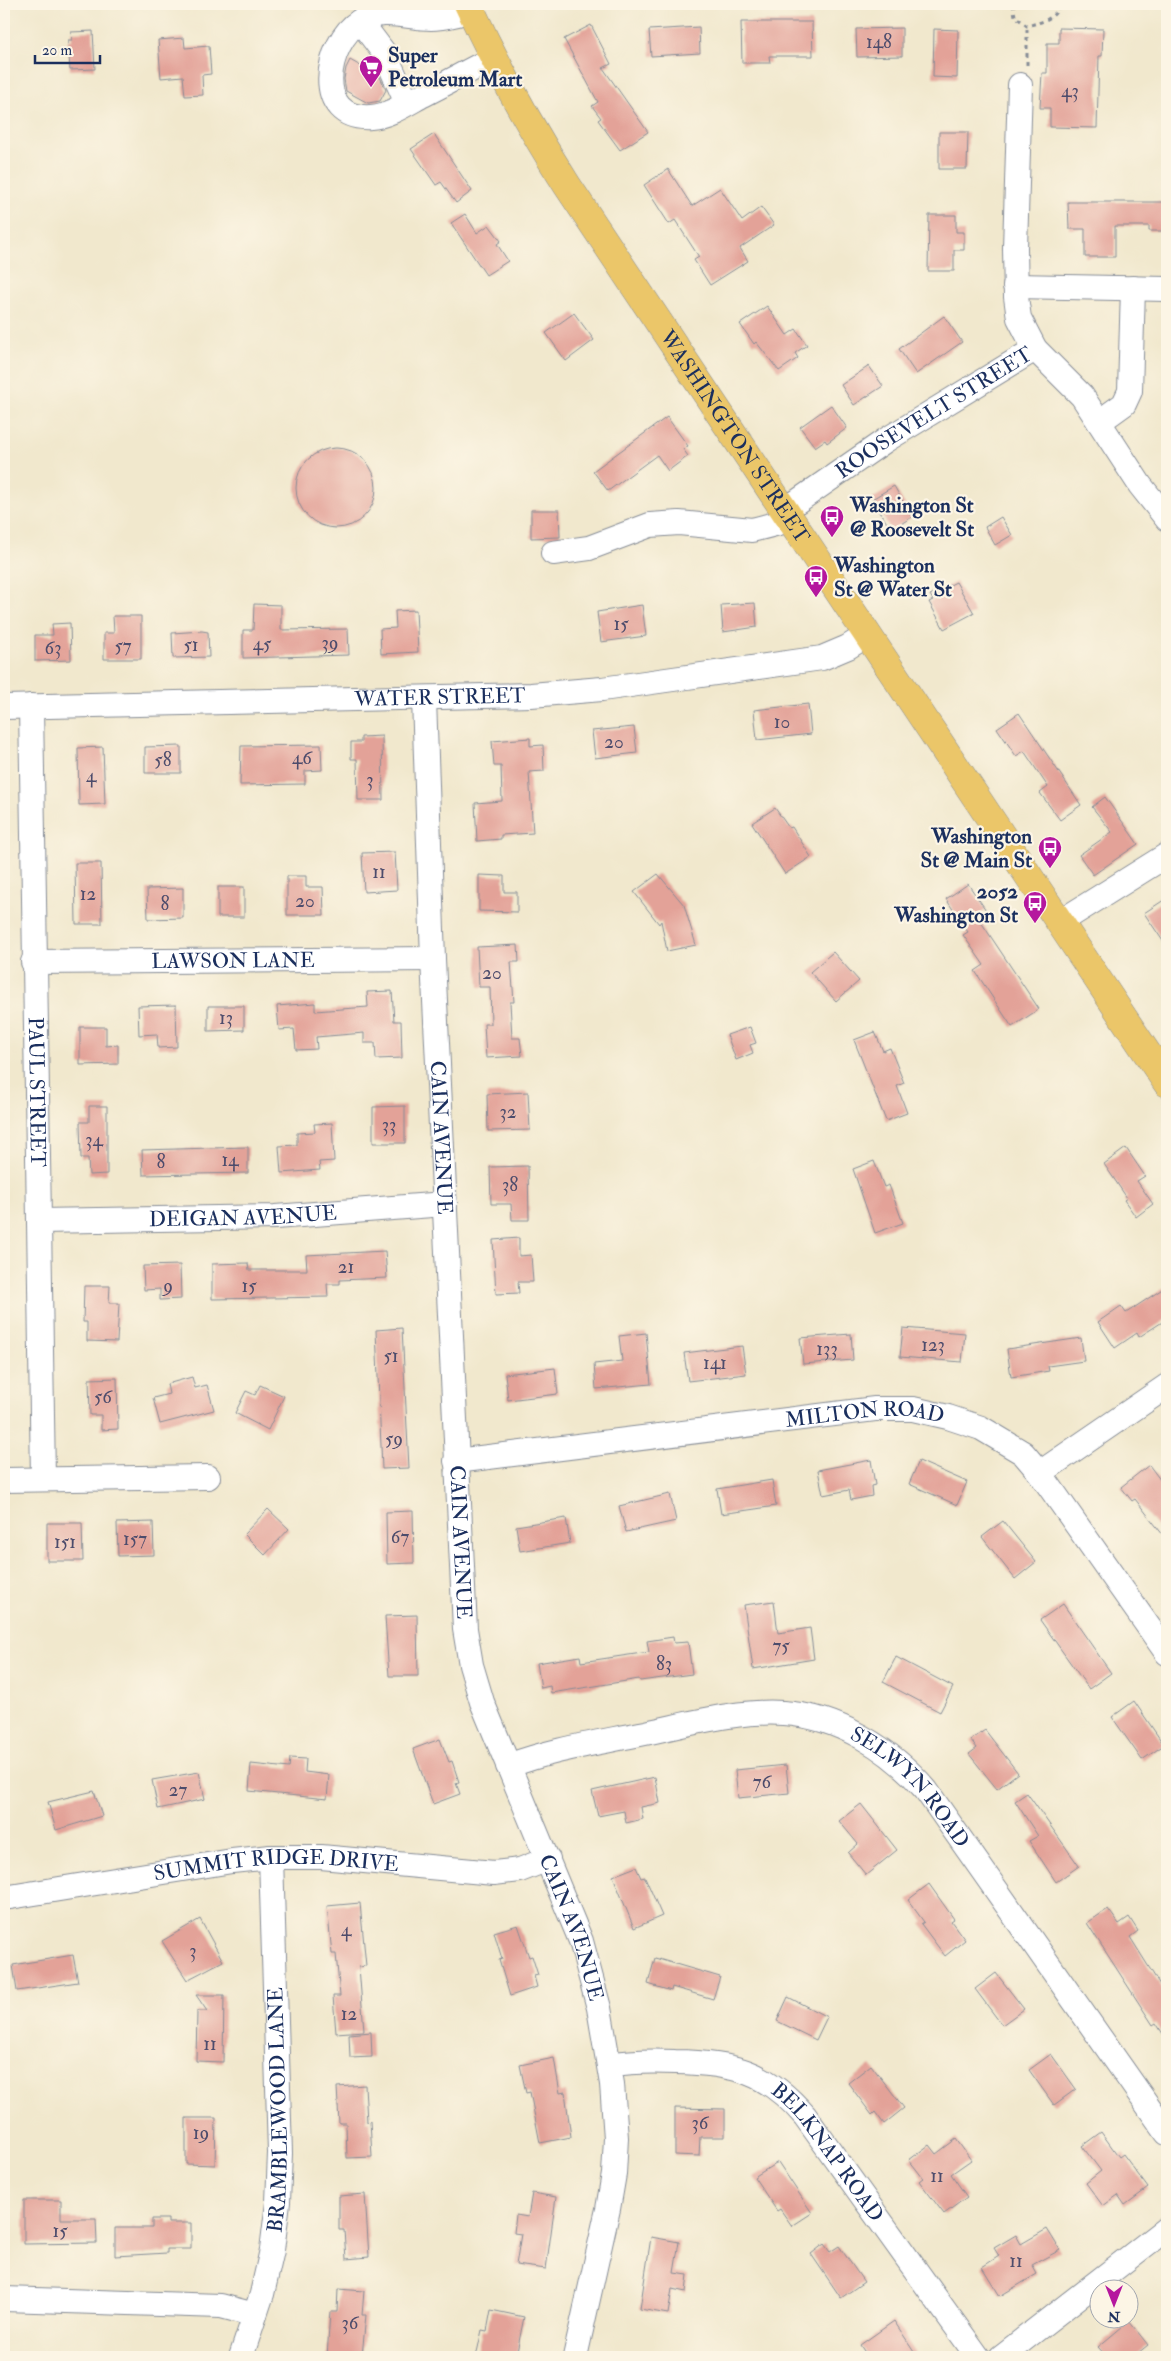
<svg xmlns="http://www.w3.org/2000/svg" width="1171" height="2361" font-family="'IM FELL Double Pica',serif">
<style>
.building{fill:#e3a298}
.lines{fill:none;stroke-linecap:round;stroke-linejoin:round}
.minor-casing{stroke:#868c96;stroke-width:26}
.major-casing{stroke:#868c96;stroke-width:29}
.path{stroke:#868c96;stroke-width:3;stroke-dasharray:4 4;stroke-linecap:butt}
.minor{stroke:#fff;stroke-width:24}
.major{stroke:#ebc669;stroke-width:28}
.labels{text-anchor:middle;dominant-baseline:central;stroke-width:4.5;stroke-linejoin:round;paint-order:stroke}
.number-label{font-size:19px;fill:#4d4c6c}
.poi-label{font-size:21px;font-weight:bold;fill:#1b2f5e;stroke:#fcf5e5;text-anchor:start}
.street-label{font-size:21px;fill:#1b2f5e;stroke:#fcf5e5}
</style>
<rect width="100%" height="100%" fill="#fcf5e5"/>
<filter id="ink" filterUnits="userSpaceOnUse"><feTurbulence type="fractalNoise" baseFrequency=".02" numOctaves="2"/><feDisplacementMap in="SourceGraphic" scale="10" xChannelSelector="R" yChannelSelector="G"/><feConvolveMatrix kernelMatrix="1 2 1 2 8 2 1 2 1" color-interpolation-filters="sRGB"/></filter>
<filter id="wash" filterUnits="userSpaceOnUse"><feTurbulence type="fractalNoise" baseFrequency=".0096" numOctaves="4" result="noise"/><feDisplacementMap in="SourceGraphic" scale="20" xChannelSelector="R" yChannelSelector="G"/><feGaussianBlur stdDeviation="1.12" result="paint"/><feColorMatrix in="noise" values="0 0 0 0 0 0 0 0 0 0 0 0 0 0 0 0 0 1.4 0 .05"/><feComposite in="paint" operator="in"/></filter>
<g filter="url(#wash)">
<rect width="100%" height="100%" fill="#f1e8cd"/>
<g id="blocks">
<g class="building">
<polygon points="741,22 812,22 813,56 769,56 770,63 742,63"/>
<polygon points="591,25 611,64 603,68 648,132 620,150 598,120 601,118 592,106 598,102 564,39"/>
<polygon points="699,27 700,53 651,56 649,30"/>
<polygon points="902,28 902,56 857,57 856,29"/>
<polygon points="1059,28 1103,29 1102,56 1099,56 1097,128 1050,127 1050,108 1040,108 1042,73 1047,73 1047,43 1059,43"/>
<polygon points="934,29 958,30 957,78 933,77"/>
<polygon points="93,31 95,69 70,70 68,40 72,40 71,32"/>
<polygon points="184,38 185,48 209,46 211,74 202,75 203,95 185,96 183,76 161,78 158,40"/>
<polygon points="350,60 380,77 386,90 380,101 368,103 346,91 344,79 346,68"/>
<polygon points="939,132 968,132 967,169 939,169"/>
<polygon points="434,134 472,191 456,203 441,182 436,185 411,149"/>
<polygon points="668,169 692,206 720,188 742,221 761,207 774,225 740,248 748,261 710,285 694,260 699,257 675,220 669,224 644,185"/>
<polygon points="1068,202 1167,202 1167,231 1149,231 1149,226 1115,226 1115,257 1085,257 1085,229 1069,229"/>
<polygon points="465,214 477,233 489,225 501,241 497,244 508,261 486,275 451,223"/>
<polygon points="929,215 956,215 956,232 964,232 964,250 954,250 954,271 928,271"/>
<polygon points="767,306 787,335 796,329 807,345 795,353 798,358 779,371 756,342 754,344 740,324"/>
<polygon points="574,313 594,340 566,361 546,333"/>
<polygon points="944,316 962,342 916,374 899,349"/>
<polygon points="869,366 883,386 854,405 841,385"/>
<polygon points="831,405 847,428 827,443 825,440 815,447 800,427"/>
<polygon points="667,417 688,446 683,449 688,456 668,471 657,455 608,491 593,471"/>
<circle cx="336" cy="488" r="40"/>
<polygon points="894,486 912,517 891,530 872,499"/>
<polygon points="531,510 559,510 560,537 531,538"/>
<polygon points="1001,517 1012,535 995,545 985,527"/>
<polygon points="956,582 974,613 944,629 929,602 933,600 930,595"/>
<polygon points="755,603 757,627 723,632 721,605"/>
<polygon points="254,604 281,605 281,630 348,629 349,655 243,658 243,630 253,630"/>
<polygon points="642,605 646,636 601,642 597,612"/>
<polygon points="416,610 418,652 381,654 380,629 396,628 395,611"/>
<polygon points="113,616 141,616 141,659 104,659 104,633 114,633"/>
<polygon points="70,623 71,660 35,661 35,635 53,635 52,624"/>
<polygon points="202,631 208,632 209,657 173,658 172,633"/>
<polygon points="808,704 811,734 757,740 754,710"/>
<polygon points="1019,713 1081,805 1060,820 1040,793 1048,787 1024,751 1016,756 997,728"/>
<polygon points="634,727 637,753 595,758 592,731"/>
<polygon points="382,736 383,800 358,800 357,759 351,759 351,742 361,742 361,737"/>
<polygon points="530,738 530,746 543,745 544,771 529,772 533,833 501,835 501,839 477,841 475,803 502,801 501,766 494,766 492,741"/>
<polygon points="321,745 322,770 305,771 305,784 240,785 241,746"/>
<polygon points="181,746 181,773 145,773 145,747"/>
<polygon points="103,747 105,804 79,805 78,748"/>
<polygon points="1105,797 1138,844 1093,875 1079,855 1112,832 1092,807"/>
<polygon points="775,808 789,828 792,827 811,857 785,874 752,823"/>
<polygon points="395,852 397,890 364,892 362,853"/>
<polygon points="75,863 101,863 102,924 76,924"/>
<polygon points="658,874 684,905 696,945 667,951 661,921 659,924 634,892"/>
<polygon points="479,875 504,876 504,892 517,892 517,912 479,911"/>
<polygon points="287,876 306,876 306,887 323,887 324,915 287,915"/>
<polygon points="968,884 986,910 977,916 1039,1009 1012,1027 975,971 984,965 963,935 968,932 946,899"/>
<rect x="218" y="887" width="26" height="30"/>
<polygon points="183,888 183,918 148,919 147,889"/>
<polygon points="1167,898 1167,947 1144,913"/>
<polygon points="518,945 519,962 511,962 514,1002 510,1002 512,1038 520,1038 522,1056 486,1058 484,1024 491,1024 490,987 479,987 477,947"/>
<polygon points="833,952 859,981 836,1001 810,972"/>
<polygon points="392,991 394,1021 401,1021 402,1058 376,1059 375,1043 364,1043 364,1033 316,1037 317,1049 296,1050 294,1029 279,1030 277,1006 315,1003 315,1011 368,1007 367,992"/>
<polygon points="176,1005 177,1047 158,1048 157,1034 139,1035 138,1006"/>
<polygon points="208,1006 244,1006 244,1030 208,1031"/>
<polygon points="80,1027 106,1027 106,1046 118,1045 118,1064 80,1065"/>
<polygon points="750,1027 756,1043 750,1045 753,1053 736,1060 727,1035"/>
<polygon points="875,1032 883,1051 890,1048 904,1083 897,1086 907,1113 886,1121 854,1040"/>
<polygon points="528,1092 530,1130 488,1131 487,1094"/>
<polygon points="89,1106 107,1106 107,1174 89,1175 88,1158 81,1158 80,1122 89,1122"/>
<polygon points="405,1106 405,1143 373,1143 373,1107"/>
<polygon points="332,1123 334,1161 319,1162 320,1170 281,1173 279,1146 297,1145 297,1133 315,1132 314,1124"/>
<polygon points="248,1147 248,1173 143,1175 142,1150"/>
<polygon points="1126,1148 1145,1176 1137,1181 1153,1204 1136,1217 1124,1200 1127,1198 1104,1164"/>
<polygon points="874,1161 884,1187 889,1185 903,1223 875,1233 853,1169"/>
<polygon points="528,1166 529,1220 512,1220 511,1204 491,1204 490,1167"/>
<polygon points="519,1238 519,1256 531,1255 533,1282 518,1282 519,1293 496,1294 493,1240"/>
<polygon points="385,1251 387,1278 340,1280 340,1284 327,1284 328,1297 212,1299 212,1264 248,1263 249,1270 307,1270 306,1255"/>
<polygon points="180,1265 181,1299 160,1300 160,1289 144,1290 143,1266"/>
<polygon points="84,1286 110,1286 109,1303 119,1303 117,1342 87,1341 87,1322 83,1322"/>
<polygon points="1167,1286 1167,1319 1139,1337 1137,1333 1115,1348 1098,1322 1121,1306 1126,1313"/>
<polygon points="402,1328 409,1468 382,1469 376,1330"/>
<polygon points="903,1328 965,1333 962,1362 900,1357"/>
<polygon points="646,1333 651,1384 596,1389 594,1364 622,1361 619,1336"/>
<polygon points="851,1334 853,1360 803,1364 800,1338"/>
<polygon points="1081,1338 1084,1361 1048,1366 1049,1371 1011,1377 1007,1349"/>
<polygon points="742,1346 746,1374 688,1381 684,1353"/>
<polygon points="555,1368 558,1394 508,1400 505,1374"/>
<polygon points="192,1377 195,1388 207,1385 214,1410 160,1424 153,1398 169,1394 167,1384"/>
<polygon points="117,1378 118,1429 101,1430 101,1415 90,1415 89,1379"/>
<polygon points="260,1385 284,1396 268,1430 235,1413 246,1391 255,1395"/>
<polygon points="871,1460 875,1485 871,1486 872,1496 851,1500 849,1490 823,1495 818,1470"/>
<polygon points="919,1461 967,1482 957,1505 909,1484"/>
<polygon points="1149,1465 1167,1489 1167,1540 1135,1499 1132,1501 1121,1487"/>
<polygon points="772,1480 776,1506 721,1514 717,1489"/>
<polygon points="670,1494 676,1521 626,1532 619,1506"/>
<polygon points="268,1509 289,1529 265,1555 244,1534"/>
<polygon points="413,1511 414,1563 387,1564 386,1512"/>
<polygon points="566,1518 570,1543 520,1551 516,1526"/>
<polygon points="1003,1521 1036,1562 1015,1579 982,1537"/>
<polygon points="153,1522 154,1555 118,1556 117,1523"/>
<polygon points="47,1523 82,1523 83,1561 47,1561"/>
<polygon points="774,1601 778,1633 810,1628 814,1659 753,1669 744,1605"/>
<polygon points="1063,1604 1111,1673 1089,1689 1040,1620"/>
<polygon points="417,1615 418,1676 389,1676 385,1616"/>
<polygon points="673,1637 674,1643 688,1642 692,1674 640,1681 639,1679 551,1693 550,1686 541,1688 537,1663 580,1656 581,1662 649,1652 647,1641"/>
<polygon points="896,1657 953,1687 940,1712 883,1682"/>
<polygon points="1134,1701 1164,1745 1142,1760 1112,1717"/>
<polygon points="985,1730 1018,1773 997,1789 969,1754 977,1748 971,1740"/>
<polygon points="440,1739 449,1762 452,1761 459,1782 456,1783 460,1794 433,1804 413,1749"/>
<polygon points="290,1758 306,1759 305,1772 329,1775 327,1799 249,1791 251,1764 289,1768"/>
<polygon points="786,1765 789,1793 738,1798 735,1770"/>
<polygon points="199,1772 205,1799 158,1809 152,1780"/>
<polygon points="655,1777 660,1803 641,1807 643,1819 626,1823 624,1811 598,1816 592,1791"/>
<polygon points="94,1791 102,1816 56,1830 48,1802"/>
<polygon points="1027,1793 1079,1866 1056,1882 1029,1841 1038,1836 1015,1801"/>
<polygon points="861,1804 897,1850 866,1875 848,1853 858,1844 839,1821"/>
<polygon points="636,1867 641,1878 645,1877 662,1916 634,1928 613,1876"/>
<polygon points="929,1884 954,1919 951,1921 965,1940 945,1956 921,1924 924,1922 908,1900"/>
<polygon points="360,1903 366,1966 359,1967 364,2031 336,2033 333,1996 340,1996 336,1954 332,1954 327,1906"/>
<polygon points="1108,1909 1119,1924 1129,1917 1138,1931 1130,1937 1167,1996 1167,2040 1156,2023 1153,2025 1087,1923"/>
<polygon points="200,1919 223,1961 187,1980 162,1941"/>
<polygon points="518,1925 529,1957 532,1956 538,1975 534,1976 537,1987 510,1996 499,1960 502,1959 494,1932"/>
<polygon points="73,1955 78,1982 17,1991 13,1965"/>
<polygon points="655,1958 720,1977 713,1999 672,1987 671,1991 648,1984"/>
<polygon points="996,1973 1024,2009 1002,2025 975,1989"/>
<polygon points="196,1995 224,1995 223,2062 196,2061 197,2011 207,2011"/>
<polygon points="788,1997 827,2017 816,2040 777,2021"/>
<polygon points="371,2032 372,2057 350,2058 349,2034"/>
<polygon points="1051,2054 1076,2089 1054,2105 1029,2070"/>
<polygon points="554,2058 560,2093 565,2092 571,2137 540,2143 530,2092 526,2093 520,2065"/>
<polygon points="871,2065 904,2108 884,2124 875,2112 872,2115 848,2083"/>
<polygon points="365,2085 367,2122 370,2121 372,2157 347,2158 346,2123 339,2123 337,2087"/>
<polygon points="675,2108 725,2109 725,2137 700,2137 699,2156 675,2155"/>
<polygon points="186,2118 216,2118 215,2165 186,2164"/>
<polygon points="1101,2132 1119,2157 1123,2154 1148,2188 1125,2205 1118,2195 1103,2206 1086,2183 1101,2171 1082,2146"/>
<polygon points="956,2139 971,2160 951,2174 967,2197 944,2214 919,2181 923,2178 909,2160 929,2145 936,2154"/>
<polygon points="778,2162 812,2213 792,2226 780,2209 777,2211 754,2177"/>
<polygon points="532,2193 556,2197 546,2269 516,2265 521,2234 514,2233 516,2215 528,2217"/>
<polygon points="365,2194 369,2257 346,2259 344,2230 339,2230 339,2196"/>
<polygon points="24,2200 61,2200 61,2219 96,2219 97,2243 24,2244"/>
<polygon points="152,2219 168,2219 168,2223 191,2223 191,2249 167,2249 167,2253 115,2256 115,2228 152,2228"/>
<polygon points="1047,2229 1060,2250 1032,2265 1037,2274 1000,2296 982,2267 999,2256 994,2248 1016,2235 1021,2244"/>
<polygon points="651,2237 679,2242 674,2273 688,2275 686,2292 672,2289 668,2314 640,2309"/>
<polygon points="824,2244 830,2252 839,2246 864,2282 841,2298 811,2254"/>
<polygon points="338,2289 364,2291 362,2315 366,2315 362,2356 359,2357 327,2357 330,2312 337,2312"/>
<polygon points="491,2310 524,2317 516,2357 476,2357 482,2330 487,2331"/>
<polygon points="894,2321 918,2357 868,2357 860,2345"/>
<polygon points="1129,2321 1148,2345 1133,2357 1107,2357 1098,2347"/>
</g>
</g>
</g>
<g filter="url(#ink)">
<use href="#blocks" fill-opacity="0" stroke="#868c96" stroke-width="1"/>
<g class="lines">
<g class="minor-casing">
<g id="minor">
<path d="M472,11C459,13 444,18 431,18C406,18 384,7 360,21C325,43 312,121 371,117C389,116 408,103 423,95C447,83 470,70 494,58"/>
<polyline points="360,21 385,54 407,103"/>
<polyline points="1020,85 1015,248 1016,297 1019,318 1035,349 1082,396 1140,485 1167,519"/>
<polyline points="1015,286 1167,289"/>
<polyline points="1099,422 1124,404 1130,391 1133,288"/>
<path id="s1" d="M785,510L886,440L1035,349"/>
<polyline points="553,553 589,548 650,525 679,523 752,530 791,520"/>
<path id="s2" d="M424,699L433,959L465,1629L471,1665L482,1702L581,1941L599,2008L612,2084L616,2138L614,2174L608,2209L575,2357"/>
<path id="s3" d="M31,706L43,1479"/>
<path id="s4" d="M4,707L531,695L602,689L822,658L848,647L867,635"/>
<polyline points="1060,922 1167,855"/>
<path id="s5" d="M33,962L433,959"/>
<path id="s6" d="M39,1221L275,1217L445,1204"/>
<path id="s7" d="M456,1461L875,1409H913L948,1417L981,1428L1023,1453L1040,1473L1167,1653"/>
<polyline points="1040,1473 1167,1386"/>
<polyline points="4,1480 208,1477"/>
<path id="s8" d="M508,1766C550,1750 596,1743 640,1734C686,1725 735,1710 783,1713C838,1716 891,1749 926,1790L1167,2133"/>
<path id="s9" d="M4,1898L232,1861L271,1857H321L494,1873L520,1870L548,1859"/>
<path id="s10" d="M610,2065C631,2061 653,2061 675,2062C733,2063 767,2071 805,2116L978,2357"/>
<polyline points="4,2299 221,2306 255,2315"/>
<path id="s11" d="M241,2357L262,2294L272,2250L278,2202L280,2153L271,1857"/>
<polyline points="1001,2357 1167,2228"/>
</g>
</g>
<g class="major-casing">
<g id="major">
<path id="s12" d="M468,4C497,67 530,127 567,185L1167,1083"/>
</g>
</g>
<g class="path">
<path d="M1013,4L1015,16L1027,26C1040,22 1056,20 1059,4"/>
<polyline points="1027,65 1027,26"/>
</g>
<use href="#minor" class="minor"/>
<use href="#major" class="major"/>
</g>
</g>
<defs>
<g id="supermarket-pin" transform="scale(1.25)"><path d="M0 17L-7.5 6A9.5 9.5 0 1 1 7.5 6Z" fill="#b5179e" stroke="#fcf5e5"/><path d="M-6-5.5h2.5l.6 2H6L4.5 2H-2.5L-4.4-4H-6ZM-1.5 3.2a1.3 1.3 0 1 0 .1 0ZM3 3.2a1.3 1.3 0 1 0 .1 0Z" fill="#fff"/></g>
<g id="bus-pin" transform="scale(1.25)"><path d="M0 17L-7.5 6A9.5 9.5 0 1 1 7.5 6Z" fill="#b5179e" stroke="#fcf5e5"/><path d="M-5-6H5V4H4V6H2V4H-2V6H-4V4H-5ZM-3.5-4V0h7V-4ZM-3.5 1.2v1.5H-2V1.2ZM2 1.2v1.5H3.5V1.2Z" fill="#fff"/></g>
</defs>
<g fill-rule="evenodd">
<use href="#supermarket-pin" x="371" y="67"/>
<use href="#bus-pin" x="832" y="517"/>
<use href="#bus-pin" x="816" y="577"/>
<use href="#bus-pin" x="1050" y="848"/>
<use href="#bus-pin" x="1035" y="903"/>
</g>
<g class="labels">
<g class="number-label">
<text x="879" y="42">148</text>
<text x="1070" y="91">43</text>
<text x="621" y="624">15</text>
<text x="330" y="643">39</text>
<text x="262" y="644">45</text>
<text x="191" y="645">51</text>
<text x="123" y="646">57</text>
<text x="53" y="648">63</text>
<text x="782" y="722">10</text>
<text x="614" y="742">20</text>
<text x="302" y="758">46</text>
<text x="163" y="760">58</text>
<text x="91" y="776">4</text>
<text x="370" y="780">3</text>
<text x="379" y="872">11</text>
<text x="88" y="894">12</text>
<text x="305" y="901">20</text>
<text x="165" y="904">8</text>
<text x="492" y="973">20</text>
<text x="226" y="1018">13</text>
<text x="508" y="1112">32</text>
<text x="389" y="1125">33</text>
<text x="94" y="1140">34</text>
<text x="230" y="1160">14</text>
<text x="161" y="1162">8</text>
<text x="510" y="1185">38</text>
<text x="346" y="1267">21</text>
<text x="168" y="1286">9</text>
<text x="249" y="1286">15</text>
<text x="933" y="1345">123</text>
<text x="827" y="1349">133</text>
<text x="391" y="1356">51</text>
<text x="715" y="1363">141</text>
<text x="103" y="1397">56</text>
<text x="394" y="1439">59</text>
<text x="400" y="1537">67</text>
<text x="135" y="1539">157</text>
<text x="65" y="1542">151</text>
<text x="781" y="1646">75</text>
<text x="664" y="1664">83</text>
<text x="762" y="1782">76</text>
<text x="178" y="1790">27</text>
<text x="346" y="1930">4</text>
<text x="193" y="1951">3</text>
<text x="349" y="2014">12</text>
<text x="210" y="2044">11</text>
<text x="700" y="2123">36</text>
<text x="201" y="2133">19</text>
<text x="937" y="2176">11</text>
<text x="60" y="2231">15</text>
<text x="1016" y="2261">11</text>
<text x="350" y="2323">36</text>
</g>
<g class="poi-label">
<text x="388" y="55">Super<tspan x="388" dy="24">Petroleum Mart</tspan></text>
<text x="850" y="505">Washington St<tspan x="850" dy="24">@ Roosevelt St</tspan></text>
<text x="834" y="565">Washington<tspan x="834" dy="24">St @ Water St</tspan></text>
<text x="1032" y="836" text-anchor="end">Washington<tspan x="1032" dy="24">St @ Main St</tspan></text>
<text x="1018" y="891" text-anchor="end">2052<tspan x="1018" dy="24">Washington St</tspan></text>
</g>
<g class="street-label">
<text stroke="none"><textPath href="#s1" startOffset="178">ROOSEVELT STREET</textPath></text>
<text stroke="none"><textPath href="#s12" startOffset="509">WASHINGTON STREET</textPath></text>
<text stroke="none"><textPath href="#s4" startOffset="436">WATER STREET</textPath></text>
<text stroke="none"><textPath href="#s5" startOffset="200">LAWSON LANE</textPath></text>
<text stroke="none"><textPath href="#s3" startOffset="386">PAUL STREET</textPath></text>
<text stroke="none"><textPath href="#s2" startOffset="439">CAIN AVENUE</textPath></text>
<text stroke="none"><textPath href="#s6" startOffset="204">DEIGAN AVENUE</textPath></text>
<text stroke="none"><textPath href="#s7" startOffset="412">MILTON ROAD</textPath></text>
<text stroke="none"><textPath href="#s2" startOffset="844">CAIN AVENUE</textPath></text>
<text stroke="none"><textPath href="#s8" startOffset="434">SELWYN ROAD</textPath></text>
<text stroke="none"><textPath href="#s9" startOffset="275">SUMMIT RIDGE DRIVE</textPath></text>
<text stroke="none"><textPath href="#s2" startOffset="1249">CAIN AVENUE</textPath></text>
<text stroke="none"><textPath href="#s11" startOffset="252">BRAMBLEWOOD LANE</textPath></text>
<text stroke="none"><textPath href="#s10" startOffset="254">BELKNAP ROAD</textPath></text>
</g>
</g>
<rect width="1171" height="2361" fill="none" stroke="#fcf5e5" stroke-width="20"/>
<g transform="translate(1114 2304) rotate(180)"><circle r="24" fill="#fcf5e5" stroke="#a2a6af"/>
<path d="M0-4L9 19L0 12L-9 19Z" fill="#b5179e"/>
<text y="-8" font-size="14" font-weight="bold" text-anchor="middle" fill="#1b2f5e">N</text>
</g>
<path d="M35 55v8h65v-8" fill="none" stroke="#1b2f5e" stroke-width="2.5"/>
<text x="42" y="55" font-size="15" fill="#1b2f5e" stroke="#fcf5e5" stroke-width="4" paint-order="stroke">20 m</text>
</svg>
